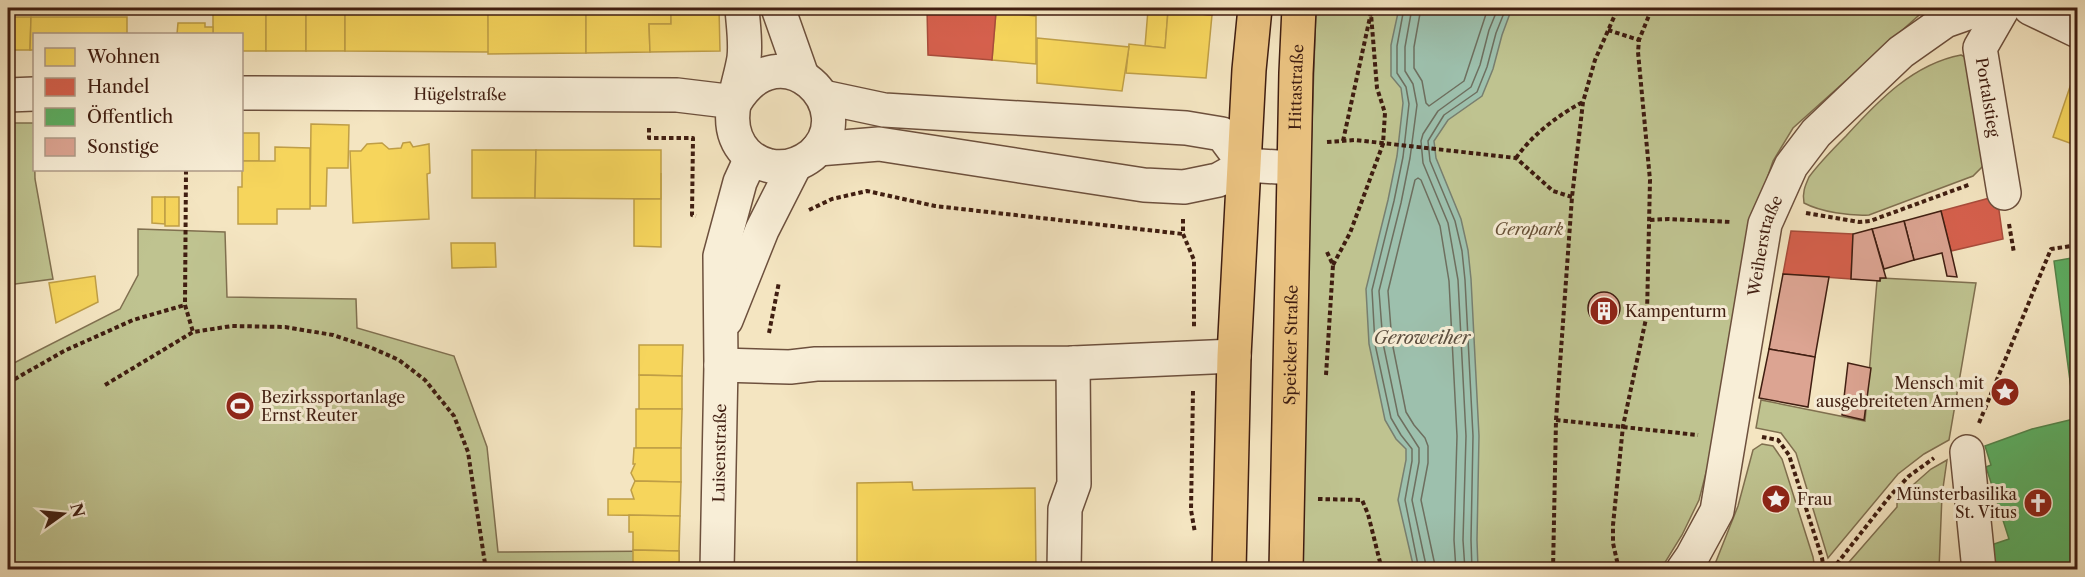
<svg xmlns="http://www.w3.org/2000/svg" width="2085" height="577" font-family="'Libre Caslon Text',serif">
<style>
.green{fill:#bfc390;stroke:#807050;stroke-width:1.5}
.water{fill:#9dc0ad;stroke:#787f6f;stroke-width:1.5}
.homes{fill:#f6d55c;stroke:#bf9e46;stroke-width:1.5}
.shops{fill:#d6604d;stroke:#a94c3b;stroke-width:1.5}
.public{fill:#5aae61;stroke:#528349;stroke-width:1.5}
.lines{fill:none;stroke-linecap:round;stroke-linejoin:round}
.shore{stroke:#6e6f5f;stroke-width:1.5}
.building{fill:#dca492;stroke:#401e11;stroke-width:1.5}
.minor-casing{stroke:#6d503d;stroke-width:36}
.major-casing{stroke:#401e11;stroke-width:36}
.path{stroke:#401e11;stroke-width:4;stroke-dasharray:4.5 3;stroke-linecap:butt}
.minor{stroke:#f8eed7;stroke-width:33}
.major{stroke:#eac280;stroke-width:33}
.labels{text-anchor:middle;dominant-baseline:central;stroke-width:6;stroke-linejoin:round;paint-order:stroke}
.street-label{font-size:16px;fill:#401e11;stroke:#f8eed7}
.park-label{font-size:16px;font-style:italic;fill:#665037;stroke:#f8eed7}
.poi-label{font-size:16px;fill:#401e11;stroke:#f8eed7;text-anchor:start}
.water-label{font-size:18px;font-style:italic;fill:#5c4f40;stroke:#f8eed7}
</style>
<rect width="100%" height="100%" fill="#f4e5c1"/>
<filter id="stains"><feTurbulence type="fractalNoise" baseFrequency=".00333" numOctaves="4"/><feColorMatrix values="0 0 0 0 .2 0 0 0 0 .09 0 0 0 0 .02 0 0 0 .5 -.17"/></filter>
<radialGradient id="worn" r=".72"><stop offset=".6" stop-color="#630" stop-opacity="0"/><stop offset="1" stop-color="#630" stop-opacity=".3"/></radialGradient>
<g class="green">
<polygon points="1316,8 1927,8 1793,128 1773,161 1757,208 1715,438 1699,500 1682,535 1661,569 1300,570 1308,239"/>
<path d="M1961,55L1967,58L1986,159L1982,167L1973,176L1869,215C1850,216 1821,212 1804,203C1802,193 1805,186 1809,177C1820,162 1833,149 1846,136C1878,101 1913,64 1961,55Z"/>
<polygon points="8,123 34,123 35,179 53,279 8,285"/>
<polygon points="138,229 225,232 227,297 356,299 357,328 454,356 487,447 498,552 679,551 679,569 8,569 8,366 120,309 138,275"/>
<polygon points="1881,278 1976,283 1949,440 1924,454 1898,474 1828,558 1796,453 1781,433 1756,428 1761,400 1865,421 1877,281 1880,281"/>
<polygon points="1762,444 1773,446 1782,459 1813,557 1815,569 1713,569 1738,506 1753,450"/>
<polygon points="1947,460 1942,495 1939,569 1843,569 1897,507 1897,499 1931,469"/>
</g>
<polygon class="water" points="1399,8 1512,8 1502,35 1493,69 1482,96 1448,120 1434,141 1436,158 1461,219 1468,250 1471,279 1479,436 1477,540 1478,569 1414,569 1398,500 1406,460 1406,449 1396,439 1385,420 1369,344 1366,289 1388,200 1397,156 1403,103 1401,88 1391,76 1391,45"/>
<g class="homes">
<polygon points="213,8 266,8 266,51 242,51 242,34 213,34"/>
<polygon points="287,8 306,8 306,51 266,51 266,9 287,10"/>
<rect x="306" y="8" width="39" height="43"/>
<polygon points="345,8 488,8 489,52 345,51"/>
<polygon points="488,8 586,8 586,53 488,54"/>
<polygon points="609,8 671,8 671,24 649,24 650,52 586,53 586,13 609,13"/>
<polygon points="671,8 719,8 720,51 650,52 649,24 671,24"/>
<polygon points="1148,10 1168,11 1165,48 1145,46"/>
<polygon points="1168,11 1212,15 1206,78 1126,73 1129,44 1165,48"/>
<polygon points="996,12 1036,16 1036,64 992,60"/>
<polygon points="8,17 31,17 30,50 8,50"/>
<polygon points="31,17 127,17 127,34 34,34 34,50 30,50"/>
<polygon points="178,23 205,23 205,27 213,27 213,34 177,34"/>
<polygon points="1037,38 1129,47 1122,91 1037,83"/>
<polygon points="2075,72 2078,73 2078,146 2053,137"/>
<polygon points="311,124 349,125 348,168 327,168 326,206 310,206"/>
<rect x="242" y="133" width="17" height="28"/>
<polygon points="410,142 413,147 429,144 430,173 427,174 429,219 353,223 350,151 361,151 367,144 382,143 389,149 401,148 403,143"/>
<polygon points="275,147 310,148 310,209 277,209 277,224 238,224 238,187 242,187 242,161 275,161"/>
<polygon points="472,150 536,150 535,198 472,198"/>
<polygon points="536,150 661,150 661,199 535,198"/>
<polygon points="661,173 661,247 634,246 634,199 661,199"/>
<polygon points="152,197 165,197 165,224 152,223"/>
<rect x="165" y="197" width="14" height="29"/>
<polygon points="451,243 495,243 496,267 452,268"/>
<polygon points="95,276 98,302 56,323 49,283"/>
<polygon points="639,345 683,345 682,376 639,375"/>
<polygon points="639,375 682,376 682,409 639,409"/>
<polygon points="636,409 682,409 681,448 636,448"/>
<polygon points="634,448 681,448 681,482 635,481 631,473 635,464 633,464"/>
<polygon points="635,481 681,482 680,516 608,515 608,499 634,499 631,490"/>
<polygon points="912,482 913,490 1035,488 1036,570 857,570 857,483"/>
<polygon points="629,515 680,516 679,551 633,550 633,532 629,532"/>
<polygon points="633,550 679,551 679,570 633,570"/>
<polygon points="633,564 633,570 557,570"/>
</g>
<g class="shops">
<polygon points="927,8 969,8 969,10 996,12 992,60 928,55"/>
<polygon points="1159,8 1213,8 1212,15 1159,11"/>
<polygon points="1997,196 2003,239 1951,251 1941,211"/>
<polygon points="1791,231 1853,234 1851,279 1783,274"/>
</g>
<g class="public">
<polygon points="2078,257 2078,418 2075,418 2054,261"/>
<polygon points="2078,418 2078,570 1993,570 1991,545 2009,539 1986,467 1991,465 1985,446 2032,429"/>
</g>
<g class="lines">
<g class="shore">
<polyline points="1404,8 1397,46 1397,73 1406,87 1409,104 1403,157 1394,201 1372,290 1375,344 1391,418 1401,435 1412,449 1412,461 1405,500 1419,570"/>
<polyline points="1412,8 1405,47 1405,71 1413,84 1417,105 1410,158 1401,203 1379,291 1383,343 1398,415 1419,448 1419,462 1412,500 1427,570"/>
<polyline points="1421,8 1414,47 1414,68 1422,81 1426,103 1429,106 1464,81 1488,8"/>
<polyline points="1436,570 1421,500 1428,463 1428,446 1425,438 1414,425 1406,412 1392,342 1388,291 1415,180 1418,178 1421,180 1440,226 1449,281 1457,436 1454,540 1456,570"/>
<polyline points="1465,570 1463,540 1466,436 1458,280 1448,223 1423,163 1421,141 1423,134 1438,111 1471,87 1480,65 1489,30 1498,8"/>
<polyline points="1472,570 1471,540 1473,436 1465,280 1462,251 1455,221 1430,161 1428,141 1444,115 1477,92 1487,67 1496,33 1506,8"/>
</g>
</g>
<g class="building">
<polygon points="1941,211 1951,251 1957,277 1947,276 1942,253 1914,260 1904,221"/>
<polygon points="1904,221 1914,260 1884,269 1872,229"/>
<polygon points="1872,229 1886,278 1880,278 1880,281 1851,279 1853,234"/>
<polygon points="1783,274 1829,277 1815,357 1769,349"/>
<circle cx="1604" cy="308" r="16"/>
<polygon points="1769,349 1815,357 1808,407 1759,398"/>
<polygon points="1848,363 1871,368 1864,420 1842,415"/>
</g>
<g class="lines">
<g class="minor-casing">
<g id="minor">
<polyline points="778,8 802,76"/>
<path id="s1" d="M2003,8L1980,48L2004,193"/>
<polyline points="2030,8 2078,31"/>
<path id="s2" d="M242,93L677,95L735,102"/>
<polyline points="8,95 34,94"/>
<polyline points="823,97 884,110 1186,128 1222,134 1245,165"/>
<path d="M735,102C781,26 864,109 812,155C799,165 786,169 770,166C761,164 752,159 746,153C720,125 739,90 744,58C746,42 743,24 742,8"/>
<polyline points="818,149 879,144 1144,185 1184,187 1218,180 1245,165 1293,168"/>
<polyline points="726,320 762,230 795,165"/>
<polyline points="721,365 790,367 816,364 1073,363 1234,356"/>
<polyline points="1967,452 1979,570"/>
<path id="s3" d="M717,570L721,365L720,256L740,182L751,158"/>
<polyline points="1064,570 1065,509 1074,484 1073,363"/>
<path id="s4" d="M1683,570L1692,557L1717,511L1765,224L1791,166L1816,133L1901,52L1945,21L1982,8"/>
</g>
</g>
<g class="major-casing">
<g id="major">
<polyline points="1229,570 1234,356 1249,70 1255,8"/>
<path id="s5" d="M1286,570L1296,73L1299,8"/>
</g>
</g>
<g class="path">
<polyline points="1608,30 1639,40"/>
<polyline points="649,128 649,138 693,138 692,215 696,216"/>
<polyline points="1343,141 1372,8"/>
<polyline points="1327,142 1355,140 1516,158 1553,191 1572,197"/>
<path d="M1516,158C1532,135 1558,115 1583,102"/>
<polyline points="186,170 185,305 193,332"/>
<polyline points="809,210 832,199 867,191 935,206 1183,234"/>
<polyline points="1806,213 1859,222 1870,221 1971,184"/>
<polyline points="1183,219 1183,234 1194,260 1194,327"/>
<polyline points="1650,220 1669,219 1732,222"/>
<polyline points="2009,224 2014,253"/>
<polyline points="1333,265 1350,233 1383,144 1385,113 1377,88 1371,14"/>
<polyline points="769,333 779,282"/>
<polyline points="1326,375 1333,265 1327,252"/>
<polyline points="8,383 64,351 133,320 185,305"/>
<polyline points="105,385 193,332 232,326 285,327 333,335 372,348 399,360 425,380 454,416 468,452 486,570"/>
<polyline points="1193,391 1191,510 1195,533"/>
<polyline points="1556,420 1698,435"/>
<polyline points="1979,423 2051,249 2078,245"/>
<polyline points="1762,437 1778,440 1789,455 1822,558 1824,570"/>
<polyline points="1318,499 1362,500 1368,514 1382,570"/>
<polyline points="1553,570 1556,420 1572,197 1583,102 1595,60 1618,8"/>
<polyline points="1619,570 1613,543 1613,525 1623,426 1647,314 1650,180 1638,52 1639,40 1652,8"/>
<polyline points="1832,570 1890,496 1909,476 1934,458"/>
</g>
<use href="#minor" class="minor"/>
<use href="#major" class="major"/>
</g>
<defs>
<g id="building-disc" transform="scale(1.5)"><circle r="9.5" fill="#8f2418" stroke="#f8eed7"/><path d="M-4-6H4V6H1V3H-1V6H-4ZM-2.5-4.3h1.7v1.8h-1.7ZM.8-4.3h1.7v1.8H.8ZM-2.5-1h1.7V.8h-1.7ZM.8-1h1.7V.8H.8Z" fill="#fff"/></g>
<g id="sight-disc" transform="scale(1.5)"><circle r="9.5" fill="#8f2418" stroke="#f8eed7"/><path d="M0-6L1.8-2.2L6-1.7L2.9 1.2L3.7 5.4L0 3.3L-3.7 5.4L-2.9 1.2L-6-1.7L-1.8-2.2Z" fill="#fff"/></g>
<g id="stadium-disc" transform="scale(1.5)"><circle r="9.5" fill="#8f2418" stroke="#f8eed7"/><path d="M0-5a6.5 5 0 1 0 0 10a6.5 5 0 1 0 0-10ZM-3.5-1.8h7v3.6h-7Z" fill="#fff"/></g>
<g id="church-disc" transform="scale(1.5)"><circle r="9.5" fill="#8f2418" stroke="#f8eed7"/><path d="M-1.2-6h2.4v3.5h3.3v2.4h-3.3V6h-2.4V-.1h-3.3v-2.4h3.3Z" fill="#fff"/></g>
</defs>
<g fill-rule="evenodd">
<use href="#building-disc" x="1604" y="311"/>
<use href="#sight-disc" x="2005" y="392"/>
<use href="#stadium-disc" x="240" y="406"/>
<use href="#sight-disc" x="1776" y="499"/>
<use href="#church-disc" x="2038" y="503"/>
</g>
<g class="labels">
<g class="street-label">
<text stroke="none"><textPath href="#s5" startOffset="483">Hittastraße</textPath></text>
<text stroke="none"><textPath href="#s2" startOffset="218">Hügelstraße</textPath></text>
<text stroke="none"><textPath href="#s1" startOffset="96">Portalstieg</textPath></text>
<text stroke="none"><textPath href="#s4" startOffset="338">Weiherstraße</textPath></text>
<text stroke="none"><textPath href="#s5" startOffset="225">Speicker Straße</textPath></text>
<text stroke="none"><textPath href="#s3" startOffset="117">Luisenstraße</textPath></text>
</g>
<g class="park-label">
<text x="1529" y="229">Geropark</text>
</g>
<g class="poi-label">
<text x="1625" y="311">Kampenturm</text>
<text x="1984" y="383" text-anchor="end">Mensch mit<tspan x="1984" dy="18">ausgebreiteten Armen</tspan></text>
<text x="261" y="397">Bezirkssportanlage<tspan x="261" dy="18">Ernst Reuter</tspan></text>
<text x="2017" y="494" text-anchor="end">Münsterbasilika<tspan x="2017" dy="18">St. Vitus</tspan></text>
<text x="1797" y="499">Frau</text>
</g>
<g class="water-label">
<text x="1422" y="338">Geroweiher</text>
</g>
</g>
<rect width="2085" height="577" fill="none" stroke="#f4e5c1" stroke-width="30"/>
<rect x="9" y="9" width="2067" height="559" fill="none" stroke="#401e11" stroke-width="3"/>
<rect x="15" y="15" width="2055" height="547" fill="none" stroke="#401e11" stroke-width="1.5"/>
<rect x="33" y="33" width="210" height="138" fill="#f8eed7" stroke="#ae9b88" stroke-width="1.5"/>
<rect x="45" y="48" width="30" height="18" fill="#f6d55c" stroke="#ae9b88" stroke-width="1.5"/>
<text x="87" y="63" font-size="18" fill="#401e11">Wohnen</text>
<rect x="45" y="78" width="30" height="18" fill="#d6604d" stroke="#ae9b88" stroke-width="1.5"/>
<text x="87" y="93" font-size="18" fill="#401e11">Handel</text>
<rect x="45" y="108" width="30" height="18" fill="#5aae61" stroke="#ae9b88" stroke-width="1.5"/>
<text x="87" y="123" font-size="18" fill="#401e11">Öffentlich</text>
<rect x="45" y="138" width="30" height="18" fill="#dca492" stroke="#ae9b88" stroke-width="1.5"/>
<text x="87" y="153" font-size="18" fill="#401e11">Sonstige</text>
<g transform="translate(63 514) rotate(75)" stroke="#f8eed7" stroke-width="4.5" paint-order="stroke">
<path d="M0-4.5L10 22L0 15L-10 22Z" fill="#401e11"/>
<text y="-9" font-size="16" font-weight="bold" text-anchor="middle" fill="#401e11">N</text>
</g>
<rect width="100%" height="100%" filter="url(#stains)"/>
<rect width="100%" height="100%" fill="url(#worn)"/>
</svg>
